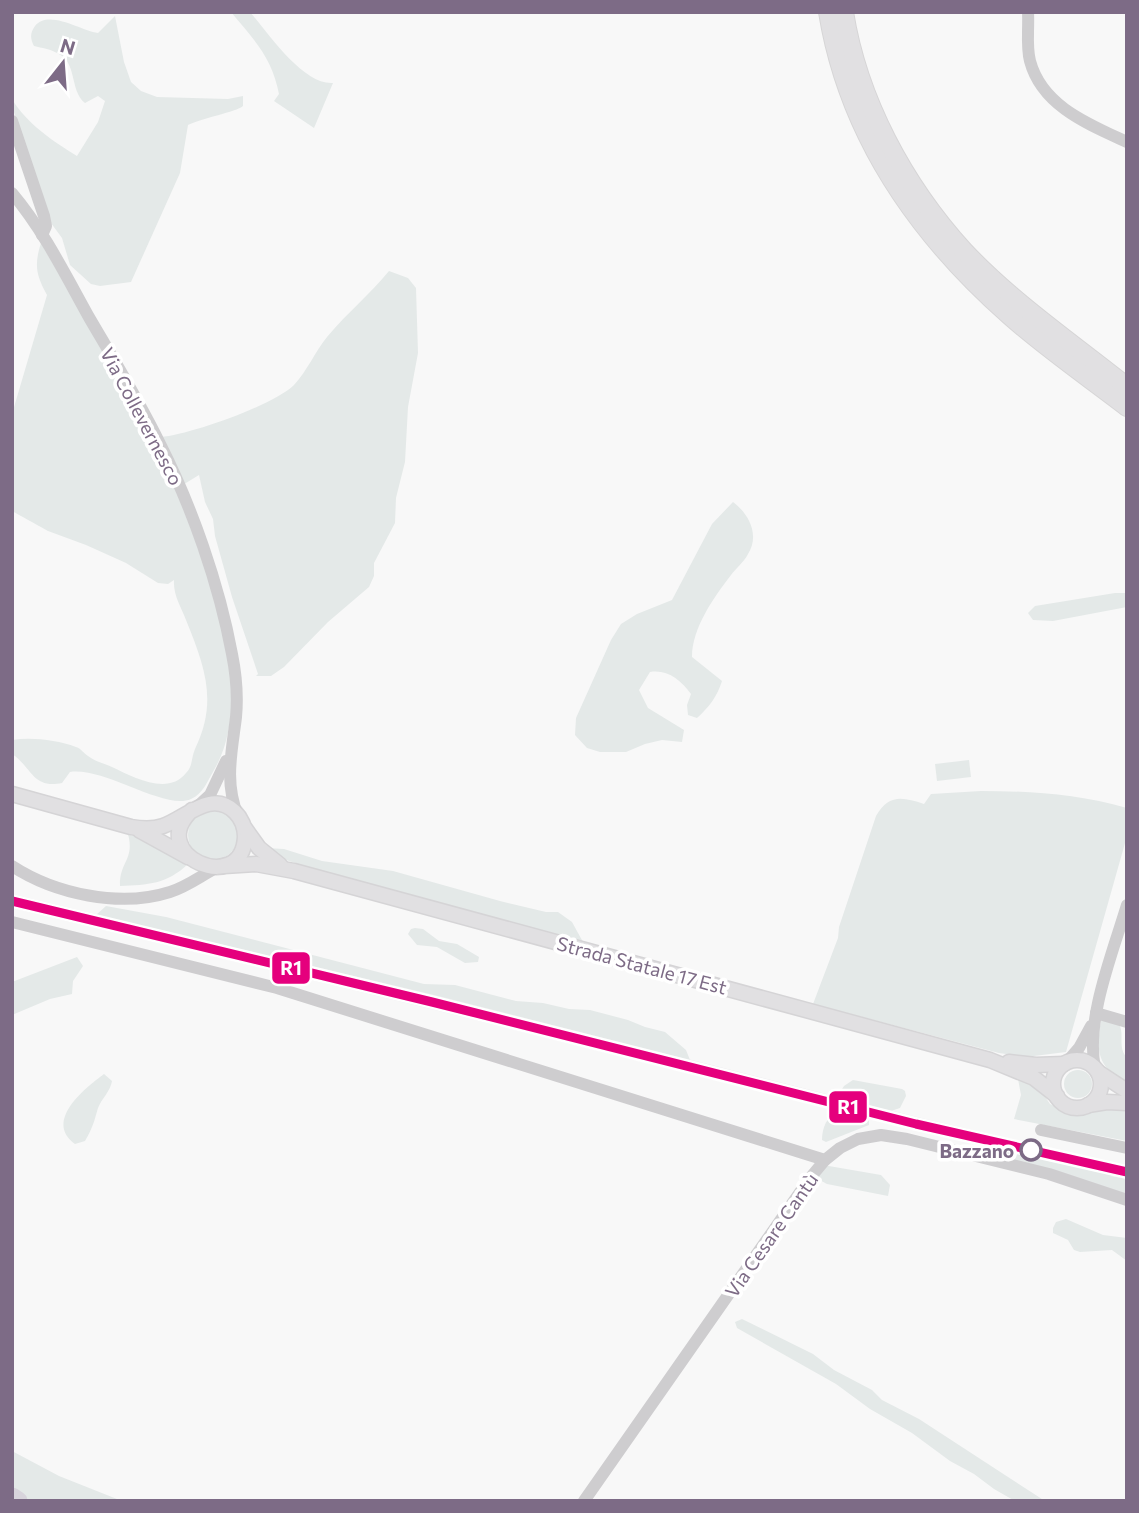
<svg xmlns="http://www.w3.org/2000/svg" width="1139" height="1513" font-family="Commissioner,sans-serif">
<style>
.built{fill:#e9e8eb}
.green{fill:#e4e9e8}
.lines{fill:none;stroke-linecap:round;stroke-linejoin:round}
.river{stroke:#d8d4dc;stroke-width:19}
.major-casing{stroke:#d5d4d6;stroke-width:17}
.highway-casing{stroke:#d6d5d6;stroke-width:20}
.minor{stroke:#cecdcf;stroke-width:12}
.major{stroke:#e1e0e2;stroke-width:14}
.highway{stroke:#e1e0e2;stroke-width:18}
.rail-1-casing{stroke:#fff;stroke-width:14}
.rail-1{stroke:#e5007d;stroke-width:9}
.stop-dot{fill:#fff;stroke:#7d6b86;stroke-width:3.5}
.labels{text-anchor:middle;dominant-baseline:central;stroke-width:7;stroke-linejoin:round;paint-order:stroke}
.street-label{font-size:19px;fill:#7d6b86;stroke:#fff}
.stop-label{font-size:19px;font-weight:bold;fill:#7d6b86;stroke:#fff;text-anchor:end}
.line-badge{stroke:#fff;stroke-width:2.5}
.badge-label{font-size:19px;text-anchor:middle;font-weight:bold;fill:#fff}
</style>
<rect width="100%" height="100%" fill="#f8f8f8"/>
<polygon class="built" points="12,894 434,995 917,1117 1127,1166 1127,1179 914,1130 431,1009 12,908"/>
<g class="green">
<path d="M231,12H250C269,34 303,85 333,83L314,128L274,101L279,94C272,57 254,40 231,12Z"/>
<path d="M115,16L124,62L131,82L141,91L157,97L228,99L243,96V106C236,112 202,118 188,125L180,173L131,282L100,286L91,284L70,265L62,238L51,223L36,183L12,106V99C26,123 54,142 77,156L98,122L105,101L98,96L85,103C69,90 78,62 57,53C50,49 42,48 34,46C30,38 30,33 35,26C49,9 81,31 98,33Z"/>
<path d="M41,243C81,313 125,383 160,456C189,516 226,617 231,683C233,712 229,745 214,770C208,780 203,794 191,799C165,811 105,767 70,772L62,783C32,789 32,767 12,754V740C32,737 57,740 76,747C82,749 83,753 88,756C94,761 105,764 112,767C133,777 168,796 186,773C193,766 191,758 195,749C218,702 205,667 186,620C181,607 173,595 174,580L168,584L158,583L126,563L86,545L48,531L12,511V414L47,295C36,275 34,265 41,243Z"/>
<path d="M389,271L408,278L416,288L418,353L408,407L405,462L396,498L395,523L374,563V576L369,587L328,622L284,667L271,676H256L258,674L232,597L215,536L213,519L205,502L199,475L181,486L161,437C189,435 274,405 294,385C307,371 315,352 327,337C347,313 370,294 389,271Z"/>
<path d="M733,502C749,514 760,535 748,554C744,562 736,568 731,575C714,597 692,628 692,657L722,681C717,697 709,707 697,718L688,715L687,705L691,694C681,680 667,669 650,672L639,690L648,708L684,730L682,742L662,740L645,744L626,752H600L587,748L575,735L576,718L611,640L621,624L637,614L672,600L712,524Z"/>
<polygon points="1115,593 1127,593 1127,607 1053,621 1033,620 1028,613 1035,606"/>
<polygon points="969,760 971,777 937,781 935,764"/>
<path d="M981,791C1031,791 1078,794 1127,808V836L1066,1052L1026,1057L999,1053L813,1004L838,938L839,927L876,816C889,794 902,797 924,804L931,794Z"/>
<circle cx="213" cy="835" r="25"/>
<path d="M128,834L151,842L188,864C167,884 148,885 120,886C119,862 135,860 128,834Z"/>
<polygon points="266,848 284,849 322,861 393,871 500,901 546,912 558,912 572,922 583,942 307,867 286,860"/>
<polygon points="106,906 166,917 424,984 455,985 516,1001 543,1003 569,1009 590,1010 628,1020 645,1027 665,1032 686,1050 690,1060 434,995 96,915"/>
<polygon points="415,928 423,929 439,941 457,944 479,957 478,962 465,963 437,947 417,945 408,934 411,929"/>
<polygon points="77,957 83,966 73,981 72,994 50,999 12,1015 12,982"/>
<path d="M1101,1020L1119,1024C1125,1035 1117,1047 1127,1058V1083C1097,1067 1096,1052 1101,1020Z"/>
<circle cx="1078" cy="1084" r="14"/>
<path d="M104,1074L112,1081C110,1092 102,1098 98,1108C94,1122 93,1127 85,1141L75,1144C44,1121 84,1089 104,1074Z"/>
<polygon points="1018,1079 1037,1085 1050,1104 1068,1112 1127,1105 1127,1141 1014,1119 1021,1095"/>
<polygon points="853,1080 902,1089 905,1091 906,1096 900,1108 891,1111 837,1097 844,1086"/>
<path d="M838,1110L864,1116L869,1121V1125L826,1142L822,1140C822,1127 827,1117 838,1110Z"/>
<polygon points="1002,1147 1113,1173 1111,1176 1127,1179 1127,1197 998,1158"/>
<polygon points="823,1165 881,1175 890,1185 888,1196 827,1184 814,1177"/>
<polygon points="1066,1219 1103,1235 1127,1238 1127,1261 1112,1250 1080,1252 1074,1250 1068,1240 1053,1233 1053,1228 1056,1222"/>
<polygon points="742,1319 813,1354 834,1370 872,1390 882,1400 919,1419 1045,1501 1015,1501 994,1489 974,1474 950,1461 912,1433 870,1409 836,1384 737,1328 735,1322"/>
<polygon points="12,1451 59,1476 122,1501 12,1501"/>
</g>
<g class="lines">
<polyline class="river" points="12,1497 18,1501"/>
<g class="major-casing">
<g id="major">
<path d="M12,794L131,827C142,829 152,830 163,826C186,818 211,789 235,812C242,819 245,828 245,837C242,897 144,855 192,810"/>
<polyline points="244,827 259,848 280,865"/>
<polyline points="139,830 188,857"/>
<polyline points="224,866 256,864 294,871 990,1060 1034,1078 1057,1096"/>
<circle cx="1077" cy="1084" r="24"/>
<polyline points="1009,1062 1036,1065 1064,1064"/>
<polyline points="1098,1072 1127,1091"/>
<polyline points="1088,1105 1107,1102 1127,1103"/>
</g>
</g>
<g class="highway-casing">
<g id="highway">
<path d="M828,12C848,135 918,235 1010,316C1046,348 1088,377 1127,407"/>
<path d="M844,12C858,100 904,185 964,251C1012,302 1072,343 1127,387"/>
</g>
</g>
<g class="minor">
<path d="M1028,12C1029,28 1026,46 1030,61C1042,106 1088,124 1127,142"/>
<polyline points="12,121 44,216 46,226 42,235"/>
<path d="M12,193C44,231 66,276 90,319C114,360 139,401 160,444C192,507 219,584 232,654C236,674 238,696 236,717C232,751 224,782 238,816"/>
<polyline points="197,807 210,795 226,761"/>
<path d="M12,866C55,894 120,908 170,892C187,887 202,875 218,867"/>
<polyline points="12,922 277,988 825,1160"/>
<polyline points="1096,1013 1127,1022"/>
<polyline points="1067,1062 1079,1048 1091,1026"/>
<path d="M1095,1068C1085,1020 1113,952 1127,905"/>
<polyline points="1041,1130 1127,1148"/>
<polyline points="584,1501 810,1178 825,1160 840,1148 858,1139 881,1135 907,1139 1049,1174 1127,1200"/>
</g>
<use href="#major" class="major"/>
<use href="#highway" class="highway"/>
<g class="rail-1-casing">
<polyline id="rail-1" points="12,901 432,1002 916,1124 1127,1172"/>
</g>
<use href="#rail-1" class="rail-1"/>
</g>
<circle class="stop-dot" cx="1031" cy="1150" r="10"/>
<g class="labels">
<g class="street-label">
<text transform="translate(142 416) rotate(62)">Via Collevernesco</text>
<text transform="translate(642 965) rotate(15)">Strada Statale 17 Est</text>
<text transform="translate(771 1235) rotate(-55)">Via Cesare Cantù</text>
</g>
<g class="stop-label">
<text x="1014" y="1150">Bazzano</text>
</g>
</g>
<g class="line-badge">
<rect x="271" y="951" width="40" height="34" rx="7" fill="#e5007d"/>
<rect x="828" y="1090" width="40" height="34" rx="7" fill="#e5007d"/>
</g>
<g class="badge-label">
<text x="291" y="975">R1</text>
<text x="848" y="1114">R1</text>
</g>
<rect width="1139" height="1513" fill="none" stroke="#7d6b86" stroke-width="28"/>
<g transform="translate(63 63) rotate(17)" stroke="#ffffff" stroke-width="5" paint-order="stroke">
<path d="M0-5L12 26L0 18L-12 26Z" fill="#7d6b86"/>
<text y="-10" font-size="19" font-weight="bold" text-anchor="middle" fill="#7d6b86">N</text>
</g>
</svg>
